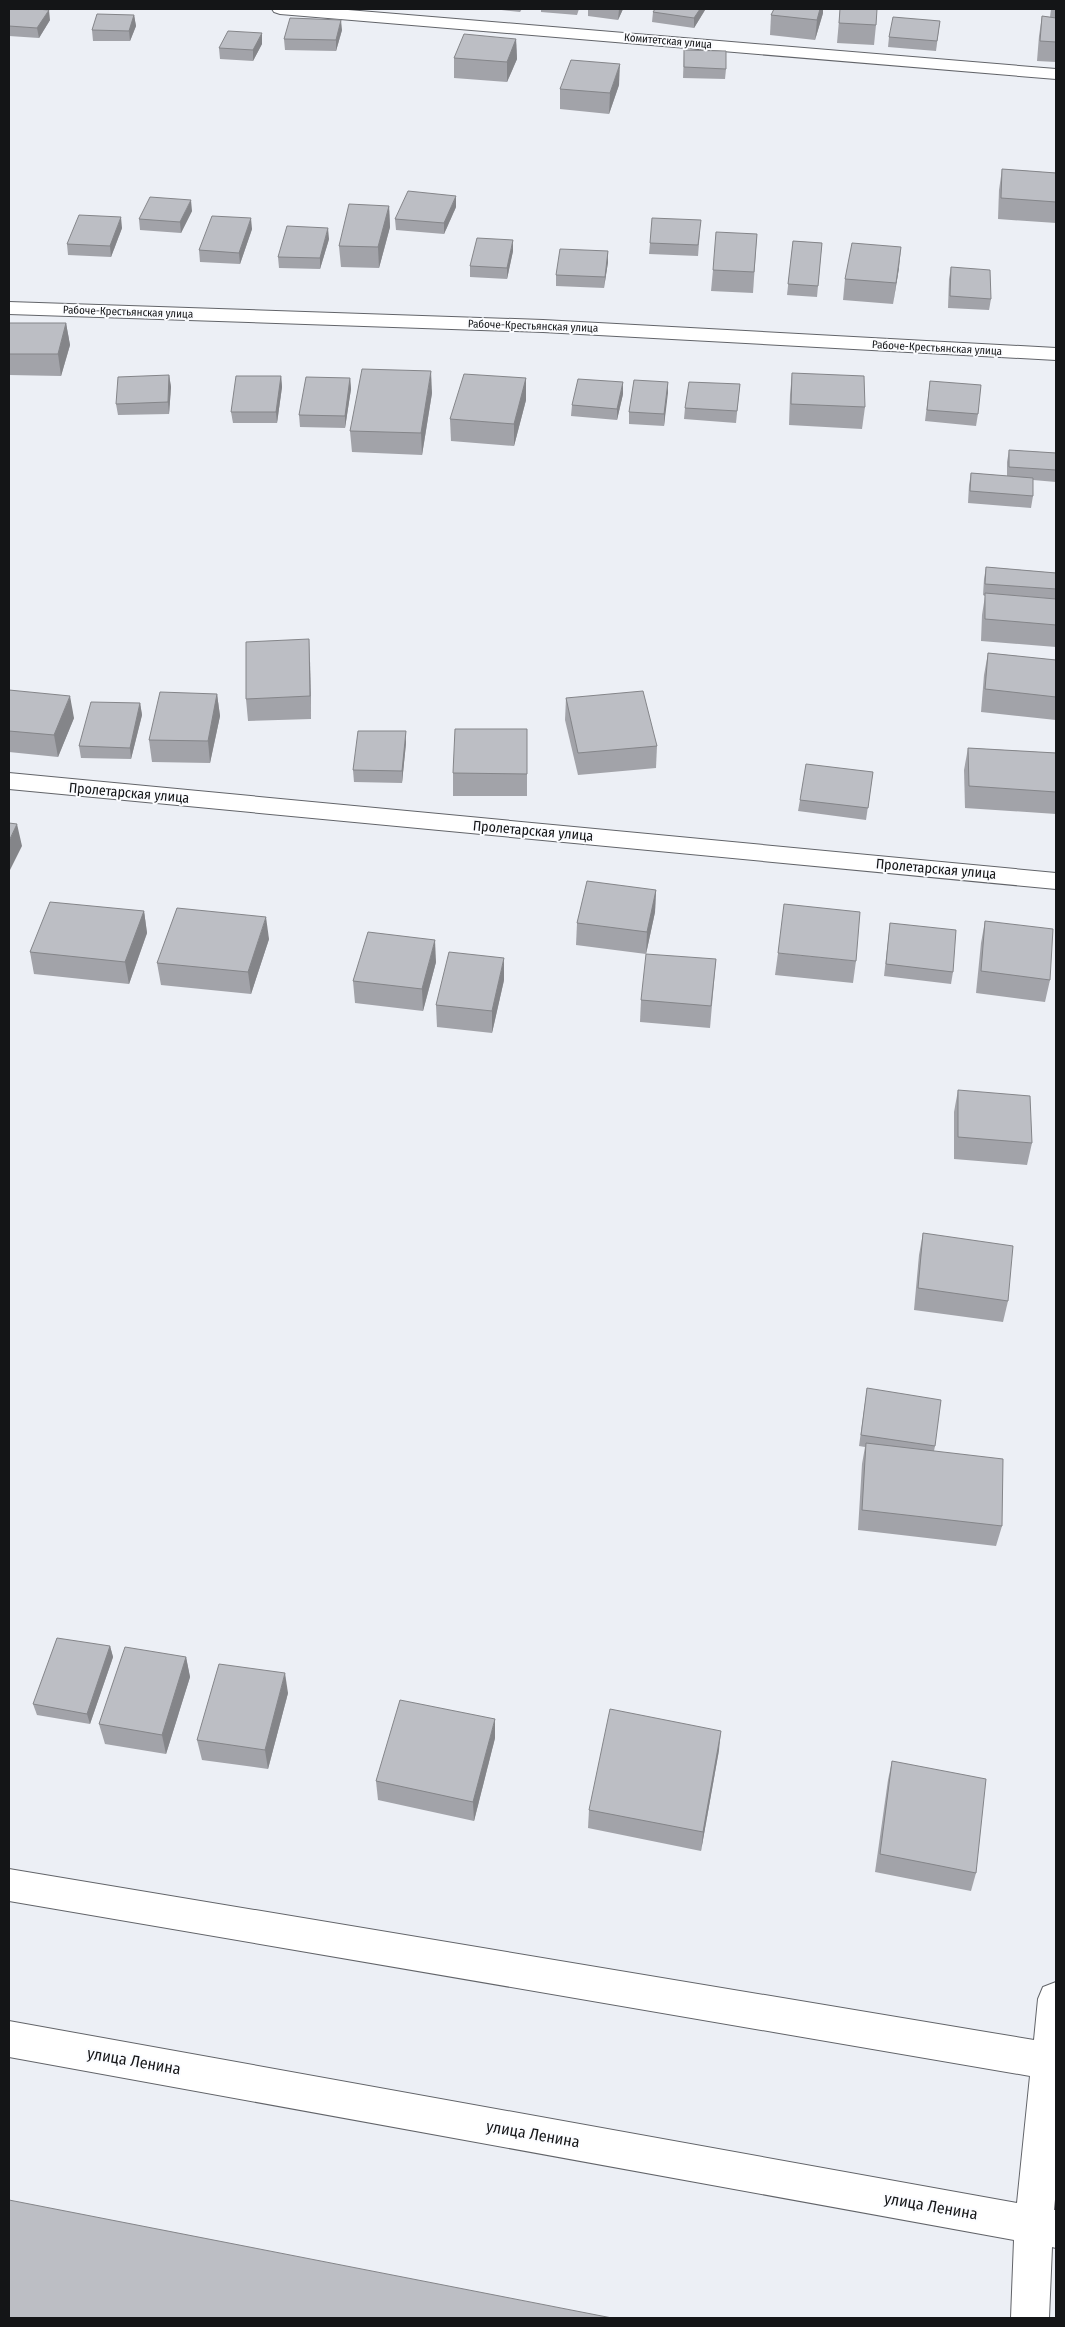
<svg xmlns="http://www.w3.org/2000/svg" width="1065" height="2327" font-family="'Fira Sans Condensed',sans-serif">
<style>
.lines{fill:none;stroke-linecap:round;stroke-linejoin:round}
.minor-casing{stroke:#626469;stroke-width:2}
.minor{fill:#fff;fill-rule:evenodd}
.wall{fill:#a2a3a9}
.shaded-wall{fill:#848589}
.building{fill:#bcbec4;stroke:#848589}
.labels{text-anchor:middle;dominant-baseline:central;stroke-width:4;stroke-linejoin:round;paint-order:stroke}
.far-street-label{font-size:11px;fill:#141517;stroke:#fbfcff}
.street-label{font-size:14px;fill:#141517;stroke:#fbfcff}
.near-street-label{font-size:16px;fill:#141517;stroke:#fbfcff}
</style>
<rect width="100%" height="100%" fill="#eceff5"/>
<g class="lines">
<g class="minor-casing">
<g id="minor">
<polygon points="272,9 336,9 1056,69 1056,79 280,14 274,12"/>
<polygon points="9,302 543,320 1056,348 1056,360 543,332 9,314"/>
<polygon points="9,773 1056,873 1056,889 9,789"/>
<polygon points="9,1869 1034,2040 1038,1999 1043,1987 1056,1982 1056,2189 1054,2210 1056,2210 1056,2248 1052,2247 1049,2318 1011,2318 1014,2240 9,2057 9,2021 1017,2203 1030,2076 9,1901"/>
</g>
</g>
<use href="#minor" class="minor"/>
</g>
<g class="wall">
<polygon points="9,9 50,20 39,38 9,36"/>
<polygon points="493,9 522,9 520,12"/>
<polygon points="541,9 579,9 577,15 541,12"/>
<polygon points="588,9 623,9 618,20 588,16"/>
<polygon points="774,9 823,9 823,13 815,40 770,35 771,15"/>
<polygon points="840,9 876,25 874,45 837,43"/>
<polygon points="1051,9 1056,9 1056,62 1037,61 1039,36 1042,16 1050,17"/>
<polygon points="705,10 694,28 652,22 653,12"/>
<polygon points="134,15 136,26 130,41 93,41 92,30"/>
<polygon points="940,21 936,51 888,47 889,37"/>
<polygon points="342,30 336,51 285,50 284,39"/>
<polygon points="516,39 517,59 507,82 454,78 454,58"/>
<polygon points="262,44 253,61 220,59 219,48"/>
<polygon points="684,50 726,69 725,79 683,78"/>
<polygon points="619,85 609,114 560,109 560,89"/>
<polygon points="1002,169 1056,173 1056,223 998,219 999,190"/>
<polygon points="389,206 390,227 379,268 341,267 339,246"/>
<polygon points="456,207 444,234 396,230 395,219"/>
<polygon points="192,211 181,233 140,230 139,219"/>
<polygon points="122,228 111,257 68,255 67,244"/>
<polygon points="252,229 240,264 200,262 199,250"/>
<polygon points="700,231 698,256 649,254 650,243"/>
<polygon points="757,234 753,293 711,291 713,270"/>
<polygon points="329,239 320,269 279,268 278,257"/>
<polygon points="793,241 822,243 817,297 787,295"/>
<polygon points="513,251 507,279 470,277 470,266"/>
<polygon points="608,251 608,262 604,288 556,286 556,275"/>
<polygon points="951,267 991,299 989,310 948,308 949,279"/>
<polygon points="899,268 893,304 843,300 845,279"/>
<polygon points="9,323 66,323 70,345 61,376 9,375"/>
<polygon points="792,373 865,407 862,429 789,425 790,395"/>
<polygon points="169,375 171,387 169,414 118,415 116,404"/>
<polygon points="281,376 282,387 277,423 233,423 231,412"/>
<polygon points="350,378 351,389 345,428 300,427 299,415"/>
<polygon points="526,378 526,400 514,446 451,441 450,419"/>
<polygon points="930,381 978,414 976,426 925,421"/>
<polygon points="668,382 664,426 629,424 629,412"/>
<polygon points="740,384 736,423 684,419 685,408"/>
<polygon points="432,393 422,455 352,452 350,431"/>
<polygon points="623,394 617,420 571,416 572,405"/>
<polygon points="1009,450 1056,453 1056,482 1033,480 1033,496 1031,508 968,503 969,485 971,473 1007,476 1007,462"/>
<polygon points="986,567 1056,573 1056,647 981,641 982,615 985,596 983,595 984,579"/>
<polygon points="988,653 1056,660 1056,720 981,712 984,675"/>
<polygon points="310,661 311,719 248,721 246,699"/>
<polygon points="9,690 74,718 58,757 9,752"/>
<polygon points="217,694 220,716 210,763 152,762 149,740"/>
<polygon points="566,698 657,746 656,768 578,775 565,720"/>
<polygon points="140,703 142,715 131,759 81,758 79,746"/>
<polygon points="527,729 527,796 453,796 453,773"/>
<polygon points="406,743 402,783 354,782 353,770"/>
<polygon points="968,748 1056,753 1056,814 965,808 964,770"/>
<polygon points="873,772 866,820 798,811 800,800"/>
<polygon points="656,890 655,912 646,954 576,945 577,923"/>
<polygon points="144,911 147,933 129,984 34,974 30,952"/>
<polygon points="985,921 1050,980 1045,1002 976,993 981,943"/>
<polygon points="890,923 953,972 951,984 884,976"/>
<polygon points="269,939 251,994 161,985 157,963"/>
<polygon points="778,953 856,961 853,983 775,975"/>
<polygon points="716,959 710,1028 640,1022 641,1000"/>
<polygon points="436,962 423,1011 355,1003 353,981"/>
<polygon points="504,980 492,1033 437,1027 436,1005"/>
<polygon points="958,1090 1032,1143 1027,1165 954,1159 954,1112"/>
<polygon points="923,1233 1008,1301 1003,1322 914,1310 919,1255"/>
<polygon points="867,1388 935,1446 934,1451 1002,1526 996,1546 858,1530 862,1464 865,1447 859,1446"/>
<polygon points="110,1646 113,1657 90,1724 37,1715 33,1704"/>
<polygon points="186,1657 190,1677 166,1754 105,1744 99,1724"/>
<polygon points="288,1693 268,1769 202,1760 197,1740"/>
<polygon points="495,1738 474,1821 378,1800 376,1781"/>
<polygon points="719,1750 701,1851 588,1828 589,1810"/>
<polygon points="892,1761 976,1873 971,1891 875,1872 888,1780"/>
</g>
<g class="shaded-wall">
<polygon points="619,9 623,9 618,20"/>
<polygon points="700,9 705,9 705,10 694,28 694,18"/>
<polygon points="820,9 823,9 823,13 815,40 817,20"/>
<polygon points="49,10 50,20 39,38 37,28"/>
<polygon points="134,15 136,26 130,41 129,31"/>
<polygon points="341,20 342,30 336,51 336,40"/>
<polygon points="262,33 262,44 253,61 253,50"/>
<polygon points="516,39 517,59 507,82 507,62"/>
<polygon points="620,64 619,85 609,114 610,93"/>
<polygon points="456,196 456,207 444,234 444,223"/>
<polygon points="191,200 192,211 181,233 180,222"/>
<polygon points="389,206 390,227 379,268 378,247"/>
<polygon points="121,217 122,228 111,257 110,246"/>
<polygon points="251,218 252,229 240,264 239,253"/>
<polygon points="328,228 329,239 320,269 320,258"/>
<polygon points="513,240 513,251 507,279 507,268"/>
<polygon points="901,247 899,268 893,304 896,283"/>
<polygon points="608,251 608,262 604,288 605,277"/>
<polygon points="66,323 70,345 61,376 58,354"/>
<polygon points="431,371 432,393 422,455 421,433"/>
<polygon points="169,375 171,387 169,414 168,402"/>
<polygon points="281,376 282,387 277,423 276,412"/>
<polygon points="350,378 351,389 345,428 345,416"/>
<polygon points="526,378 526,400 514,446 514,424"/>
<polygon points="623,382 623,394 617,420 617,409"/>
<polygon points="668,382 668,393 664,426 664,414"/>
<polygon points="309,639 310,661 311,719 310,696"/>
<polygon points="217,694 220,716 210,763 208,741"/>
<polygon points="70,696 74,718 58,757 54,735"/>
<polygon points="140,703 142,715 131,759 130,748"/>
<polygon points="406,731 406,743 402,783 402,771"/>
<polygon points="17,824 22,846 9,872 9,841"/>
<polygon points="656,890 655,912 646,954 647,932"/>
<polygon points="144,911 147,933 129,984 125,962"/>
<polygon points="266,917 269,939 251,994 248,972"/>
<polygon points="435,940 436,962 423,1011 422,989"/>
<polygon points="504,958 504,980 492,1033 492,1011"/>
<polygon points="110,1646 113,1657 90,1724 87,1714"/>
<polygon points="186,1657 190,1677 166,1754 162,1735"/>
<polygon points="285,1673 288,1693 268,1769 265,1750"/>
<polygon points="495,1719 495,1738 474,1821 473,1802"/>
<polygon points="721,1731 719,1750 701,1851 703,1832"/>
</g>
<g class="building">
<polygon points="9,9 36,9 49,10 37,28 9,26"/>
<polygon points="655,9 700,9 694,18 653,12"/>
<polygon points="774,9 820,9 817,20 771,15"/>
<polygon points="840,9 877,9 876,25 839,23"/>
<polygon points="97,14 134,15 129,31 92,30"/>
<polygon points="1042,16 1056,18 1056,42 1040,41"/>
<polygon points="893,17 940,21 937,41 889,37"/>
<polygon points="290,18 341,20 336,40 284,39"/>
<polygon points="228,31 262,33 253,50 219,48"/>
<polygon points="464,34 516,39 507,62 454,58"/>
<polygon points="684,50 726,51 726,69 684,67"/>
<polygon points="571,60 620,64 610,93 560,89"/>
<polygon points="1002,169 1056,173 1056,202 1001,198"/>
<polygon points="408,191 456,196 444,223 395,219"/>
<polygon points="150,197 191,200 180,222 139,219"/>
<polygon points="349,204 389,206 378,247 339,246"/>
<polygon points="79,215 121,217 110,246 67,244"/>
<polygon points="212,216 251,218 239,253 199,250"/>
<polygon points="652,218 701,220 698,245 650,243"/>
<polygon points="287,226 328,228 320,258 278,257"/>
<polygon points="716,232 757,234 754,272 713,270"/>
<polygon points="477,238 513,240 507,268 470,266"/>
<polygon points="793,241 822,243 818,286 788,284"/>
<polygon points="852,243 901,247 896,283 845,279"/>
<polygon points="560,249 608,251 605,277 556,275"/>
<polygon points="951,267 990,270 991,299 950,296"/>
<polygon points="9,323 66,323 58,354 9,354"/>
<polygon points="362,369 431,371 421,433 350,431"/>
<polygon points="792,373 864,376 865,407 791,404"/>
<polygon points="464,374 526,378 514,424 450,419"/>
<polygon points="169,375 168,402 116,404 118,377"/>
<polygon points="236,376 281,376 276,412 231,412"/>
<polygon points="306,377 350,378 345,416 299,415"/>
<polygon points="578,379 623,382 617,409 572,405"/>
<polygon points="634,380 668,382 664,414 629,412"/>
<polygon points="930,381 981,385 978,414 927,410"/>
<polygon points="689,382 740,384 737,411 685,408"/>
<polygon points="1009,450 1056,453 1056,470 1009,467"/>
<polygon points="971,473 1033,478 1033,496 970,491"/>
<polygon points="986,567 1056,573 1056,589 985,584"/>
<polygon points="985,593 1056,599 1056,625 985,619"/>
<polygon points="309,639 310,696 246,699 246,642"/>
<polygon points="988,653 1056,660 1056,697 985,689"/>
<polygon points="9,690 70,696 54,735 9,731"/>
<polygon points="643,691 657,746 578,753 566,698"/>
<polygon points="160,692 217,694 208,741 149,740"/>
<polygon points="91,702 140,703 130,748 79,746"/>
<polygon points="455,729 527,729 527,774 453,773"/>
<polygon points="358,731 406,731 402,771 353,770"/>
<polygon points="968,748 1056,753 1056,792 969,786"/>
<polygon points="806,764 873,772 868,808 800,800"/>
<polygon points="9,823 17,824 9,841"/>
<polygon points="587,881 656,890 647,932 577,923"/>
<polygon points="50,902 144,911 125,962 30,952"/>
<polygon points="784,904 860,912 856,961 778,953"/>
<polygon points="177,908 266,917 248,972 157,963"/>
<polygon points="985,921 1053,929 1050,980 981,971"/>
<polygon points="890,923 956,930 953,972 886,964"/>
<polygon points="368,932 435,940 422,989 353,981"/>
<polygon points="449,952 504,958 492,1011 436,1005"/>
<polygon points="646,954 716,959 711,1006 641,1000"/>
<polygon points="958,1090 1030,1096 1032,1143 958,1137"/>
<polygon points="923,1233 1013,1246 1008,1301 918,1288"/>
<polygon points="867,1388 941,1400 935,1446 861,1435"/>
<polygon points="866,1443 1003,1459 1002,1526 862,1510"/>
<polygon points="57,1638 110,1646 87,1714 33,1704"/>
<polygon points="125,1647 186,1657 162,1735 99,1724"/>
<polygon points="219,1664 285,1673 265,1750 197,1740"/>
<polygon points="400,1700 495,1719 473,1802 376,1781"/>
<polygon points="610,1709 721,1731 703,1832 589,1810"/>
<polygon points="892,1761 986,1779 976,1873 880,1854"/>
<polygon points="9,2200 612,2318 9,2318"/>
</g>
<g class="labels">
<g class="far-street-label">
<text transform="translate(668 41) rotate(5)">Комитетская улица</text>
<text transform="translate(128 312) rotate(2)">Рабоче-Крестьянская улица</text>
<text transform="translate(533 326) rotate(2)">Рабоче-Крестьянская улица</text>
<text transform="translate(937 348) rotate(3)">Рабоче-Крестьянская улица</text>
</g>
<g class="street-label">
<text transform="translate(129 793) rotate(5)">Пролетарская улица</text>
<text transform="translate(533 831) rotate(5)">Пролетарская улица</text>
<text transform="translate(936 869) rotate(5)">Пролетарская улица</text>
</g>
<g class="near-street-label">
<text transform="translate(134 2061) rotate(10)">улица Ленина</text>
<text transform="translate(533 2134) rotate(10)">улица Ленина</text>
<text transform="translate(931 2206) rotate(10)">улица Ленина</text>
</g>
</g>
<rect width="1065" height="2327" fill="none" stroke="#141517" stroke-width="20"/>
</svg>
